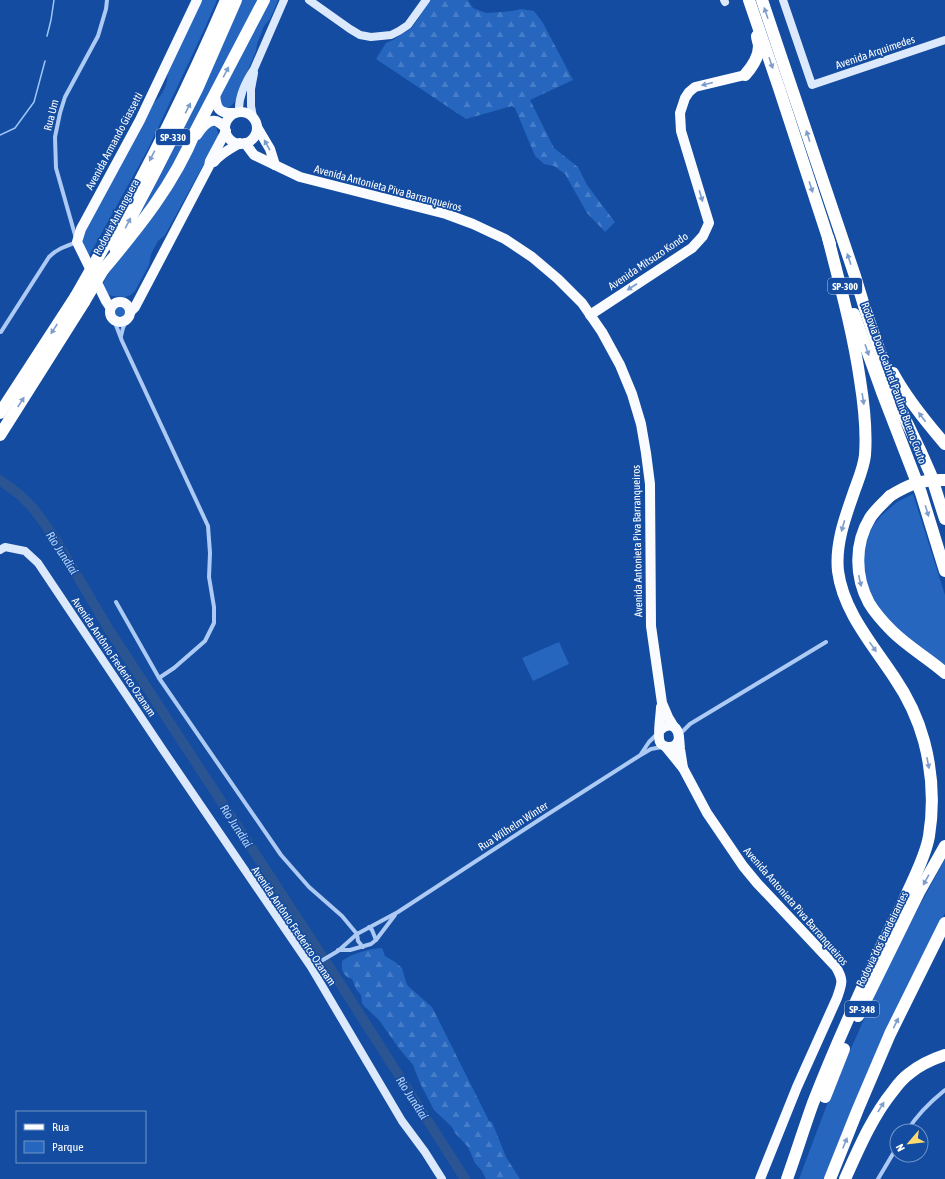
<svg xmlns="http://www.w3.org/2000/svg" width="945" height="1179" font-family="'Asap Condensed',sans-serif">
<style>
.green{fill:#2666be}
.forest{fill:url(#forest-firs)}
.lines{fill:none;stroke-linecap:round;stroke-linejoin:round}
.stream{stroke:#9ec5f7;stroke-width:1.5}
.river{stroke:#2b5493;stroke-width:10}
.street{stroke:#accaf4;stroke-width:4}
.secondary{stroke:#dce9fd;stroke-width:8}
.primary{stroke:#f9fbff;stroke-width:10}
.highway{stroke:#fff;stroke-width:12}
.highway-bridge{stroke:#fff;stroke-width:12}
.oneway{fill:#7d9dcb}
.oneway2{fill:#7a9bcb}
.labels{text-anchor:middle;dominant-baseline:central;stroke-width:3.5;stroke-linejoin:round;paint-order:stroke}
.shield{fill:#134ca0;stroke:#b8c9e2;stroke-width:1}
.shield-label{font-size:10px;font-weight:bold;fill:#fff}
.street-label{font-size:11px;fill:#fff;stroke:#134ca0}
.water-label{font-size:12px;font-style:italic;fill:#b9d5fa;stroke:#134ca0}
</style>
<defs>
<pattern id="forest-firs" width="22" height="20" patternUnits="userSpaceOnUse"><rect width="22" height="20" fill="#2666be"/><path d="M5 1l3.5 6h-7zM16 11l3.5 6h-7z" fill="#477dc8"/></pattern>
</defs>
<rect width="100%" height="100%" fill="#134ca0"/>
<g class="green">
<path d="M202,0H217L204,30L148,149L88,258L81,241L83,233L151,105C162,96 169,85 167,71Z"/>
<polygon points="242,0 257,0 170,174 134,223 189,118"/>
<path d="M268,0H278L270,19L264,26L257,44L256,51L235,101C232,106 228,109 222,109L218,98Z"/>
<path d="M212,126L216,127C218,132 219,135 217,140L165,235L158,241L151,254L149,265L135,291L131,295L125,297L112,296L106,293L101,287L114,264L197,138L205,128Z"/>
<circle cx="119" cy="312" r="6"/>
<polygon points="913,494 945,595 945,670 882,619 861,573 866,538 875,523 882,515 897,502"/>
<polygon points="559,642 569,664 533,681 522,658"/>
<polygon points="945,859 945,913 902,1000 826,1179 799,1179 832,1091 886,970 921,903"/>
</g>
<g class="forest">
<polygon points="430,0 468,0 473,8 486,13 512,11 521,9 534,11 543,23 573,80 530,100 554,148 578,167 587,185 615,222 605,232 587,213 565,174 554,166 544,164 535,156 515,108 512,106 466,119 376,59 386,43 393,40 412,28"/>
<path d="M382,948L385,956L395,962L402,968L406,982L408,986L432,1007L489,1121L492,1122L506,1157L520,1179H486L482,1171L475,1163L468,1147L455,1133L452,1127L434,1110L420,1083L413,1065L398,1047L379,1020L364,1006L362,1003L361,995L356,989L352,979C343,976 341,970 342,961C352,953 369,949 382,948Z"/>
</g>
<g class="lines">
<g class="stream">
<polyline points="47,36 51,20 54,0"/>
<polyline points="0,135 15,128 34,102 45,61"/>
</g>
<polyline class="river" points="0,480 20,495 33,508 55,538 108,628 345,991 465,1179"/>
<g class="street">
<polyline points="114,320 122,341 208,526 210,553 209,577 214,607 214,623 205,641 174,668 159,678"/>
<path d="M1,332L49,257C57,249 66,246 77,242L56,168L55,137L60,113L65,97L98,36L106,9L107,0"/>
<polyline points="121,336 123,328 127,319"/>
<polyline points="116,602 159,678 281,855 309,887 342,916 357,934 358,941 363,947"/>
<polyline points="680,734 690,724 826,642"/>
<polyline points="641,754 649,742 658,733"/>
<polyline points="369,927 372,930 376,940"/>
<polyline points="338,950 350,950 371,944 376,940 395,915"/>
<polyline points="311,967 338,951 357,934 398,912 545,816 639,756 651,749 662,747"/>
<path d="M907,1131C917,1115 930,1102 945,1090"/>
<polyline points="878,1179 897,1147"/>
</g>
<g class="secondary">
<polyline points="309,0 350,29 360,35 371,37 391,35 399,31 408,25 426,0"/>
<polyline points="724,0 725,2"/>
<polyline points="783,0 812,85 945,40"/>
<path d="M239,112C238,97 246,81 254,69L284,0"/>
<polyline points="253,117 251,106 251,89 254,73"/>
<polyline points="0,550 5,547 25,551 38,563 163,750 311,967 402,1121 425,1152 442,1179"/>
</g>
<g class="primary">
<path d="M215,93C216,108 218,114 235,113"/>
<circle cx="241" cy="128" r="16"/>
<polyline points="257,127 270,149 275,165"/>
<path d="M197,135C201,129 208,119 216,121C219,122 222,125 225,127"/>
<polyline points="245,143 254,155 300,177 446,214 473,224 505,239 532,257 558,279 582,303 602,332 620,365 632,394 641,424 646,453 650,484 651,626 662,703 668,717 674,727"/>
<path d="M214,162C221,153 230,149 240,143"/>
<circle cx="120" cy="312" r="10"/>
<polyline points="110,307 106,301 77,242 81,229 140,120 197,0"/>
<polyline points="130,312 135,307 209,166 210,161 226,131"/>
<polyline points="590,315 692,248 703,236 709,223 681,131 680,113 685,98 689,92 695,87 745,75"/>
<path d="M660,730C678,713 688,749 667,747C664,746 661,745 660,742C657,737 661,714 661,707"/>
<polyline points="679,737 680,749 683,768"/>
<path d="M666,747L683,768L707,813L743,866L757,883L836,967C844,981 842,983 837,998L797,1087L760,1179"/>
</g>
<g class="highway">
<polyline points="749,0 779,88 830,244"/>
<polyline points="762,0 855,276 865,309 898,404 920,450 931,475 945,519"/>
<path d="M745,75C752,67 759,56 759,46C759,43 757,39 757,36"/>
<path d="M105,245C150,165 190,84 226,0"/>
<polyline points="115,248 155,172 197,89 236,0"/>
<path d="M103,270C139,227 174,184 195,132L264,0"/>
<polyline points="854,314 882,392 921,493 945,571"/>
<path d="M893,373C907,399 926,422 945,444"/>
<polyline points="0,413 76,296"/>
<polyline points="0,435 84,302"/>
<path d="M890,496C883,503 875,510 870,518C854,544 855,577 869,603C875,613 884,623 892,631C908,647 928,658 945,673"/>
<polyline points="858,1016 919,892 945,846"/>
<polyline points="825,1097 844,1049"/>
<path d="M787,1179C796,1154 804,1128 813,1103C832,1054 853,1007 875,960C886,935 899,912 910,887C917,871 926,854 929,836C934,805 932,771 924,741C918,719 907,696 894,677C873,645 843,611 838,571C835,543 846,515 855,489C859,478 864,466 865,455C867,429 864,405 860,380C853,332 840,285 828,238"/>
<polyline points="830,1179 858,1109 890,1034 945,923"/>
<path d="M845,1179C859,1148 872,1117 893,1091C898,1084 903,1078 910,1073C920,1065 933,1059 945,1055"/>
</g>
<g class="highway-bridge">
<polyline points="76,296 105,245"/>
<polyline points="84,302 103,270"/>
<path d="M890,496C909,484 923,479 945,480"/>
</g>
</g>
<defs><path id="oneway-solid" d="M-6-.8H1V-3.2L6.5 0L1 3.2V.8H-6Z"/></defs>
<g class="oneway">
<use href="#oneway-solid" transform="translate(766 13) rotate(-109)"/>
<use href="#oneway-solid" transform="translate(771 63) rotate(71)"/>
<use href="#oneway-solid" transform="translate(226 72) rotate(-62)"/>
<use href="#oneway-solid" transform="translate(188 108) rotate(-63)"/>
<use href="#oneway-solid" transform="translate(808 136) rotate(-108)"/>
<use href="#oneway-solid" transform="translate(152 156) rotate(117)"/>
<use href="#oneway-solid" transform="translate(811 187) rotate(72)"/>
<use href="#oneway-solid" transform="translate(128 223) rotate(-62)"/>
<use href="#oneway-solid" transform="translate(849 259) rotate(-109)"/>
<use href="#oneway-solid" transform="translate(54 329) rotate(123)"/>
<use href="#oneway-solid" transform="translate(867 350) rotate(71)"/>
<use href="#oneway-solid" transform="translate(863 399) rotate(81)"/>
<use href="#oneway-solid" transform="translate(21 402) rotate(-57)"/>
<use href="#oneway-solid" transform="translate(922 417) rotate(-127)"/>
<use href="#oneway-solid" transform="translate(927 511) rotate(73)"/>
<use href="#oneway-solid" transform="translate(843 526) rotate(106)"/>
<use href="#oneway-solid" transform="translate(860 581) rotate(77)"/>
<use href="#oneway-solid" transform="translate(873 647) rotate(55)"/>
<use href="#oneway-solid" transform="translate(928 763) rotate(79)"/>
<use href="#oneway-solid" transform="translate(926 880) rotate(119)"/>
<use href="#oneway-solid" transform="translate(896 1023) rotate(-64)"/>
<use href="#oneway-solid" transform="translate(881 1107) rotate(-58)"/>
<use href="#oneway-solid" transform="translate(845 1143) rotate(-68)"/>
</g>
<g class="oneway2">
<use href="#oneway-solid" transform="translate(707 84) rotate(166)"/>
<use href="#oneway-solid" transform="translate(267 145) rotate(-119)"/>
<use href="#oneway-solid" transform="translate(701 196) rotate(73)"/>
<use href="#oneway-solid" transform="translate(632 287) rotate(147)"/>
</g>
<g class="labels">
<g class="shield">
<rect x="156" y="129" width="34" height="16" rx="3"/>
<rect x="828" y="278" width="34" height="16" rx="3"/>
<rect x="845" y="1001" width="34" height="16" rx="3"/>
</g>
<g class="shield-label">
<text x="173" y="137">SP-330</text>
<text x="845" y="286">SP-300</text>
<text x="862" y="1009">SP-348</text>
</g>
<g class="street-label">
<text transform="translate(875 52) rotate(-19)">Avenida Arquimedes</text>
<text transform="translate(51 115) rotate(-76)">Rua Um</text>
<text transform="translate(114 141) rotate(-62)">Avenida Armando Giassetti</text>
<text transform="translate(388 188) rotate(15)">Avenida Antonieta Piva Barranqueiros</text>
<text transform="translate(116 217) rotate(-62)">Rodovia Anhanguera</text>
<text transform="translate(648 261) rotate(-34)">Avenida Mitsuzo Kondo</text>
<text transform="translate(894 383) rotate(70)">Rodovia Dom Gabriel Paulino Bueno Couto</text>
<text transform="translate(637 541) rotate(-91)">Avenida Antonieta Piva Barranqueiros</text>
<text transform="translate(114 657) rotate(56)">Avenida Antônio Frederico Ozanam</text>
<text transform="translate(513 826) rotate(-33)">Rua Wilhelm Winter</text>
<text transform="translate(796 906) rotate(49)">Avenida Antonieta Piva Barranqueiros</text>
<text transform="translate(294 926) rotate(56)">Avenida Antônio Frederico Ozanam</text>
<text transform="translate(882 939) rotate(-64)">Rodovia dos Bandeirantes</text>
</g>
<g class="water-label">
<text transform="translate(62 553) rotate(57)">Rio Jundiaí</text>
<text transform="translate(236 826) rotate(57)">Rio Jundiaí</text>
<text transform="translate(412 1098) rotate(57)">Rio Jundiaí</text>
</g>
</g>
<rect x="16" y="1111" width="130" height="52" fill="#134ca0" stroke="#7194c6"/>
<rect x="24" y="1124" width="20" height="6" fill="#f9fbff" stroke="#7194c6"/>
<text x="52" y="1131" font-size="12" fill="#ffffff">Rua</text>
<rect x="24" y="1141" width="20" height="12" fill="#2666be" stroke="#7194c6"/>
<text x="52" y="1151" font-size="12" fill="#ffffff">Parque</text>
<g transform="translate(909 1143) rotate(242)"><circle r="19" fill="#134ca0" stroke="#7194c6"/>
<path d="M0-3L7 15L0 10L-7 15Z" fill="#ffda6f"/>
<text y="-6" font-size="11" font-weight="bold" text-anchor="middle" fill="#ffffff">N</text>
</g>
</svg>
